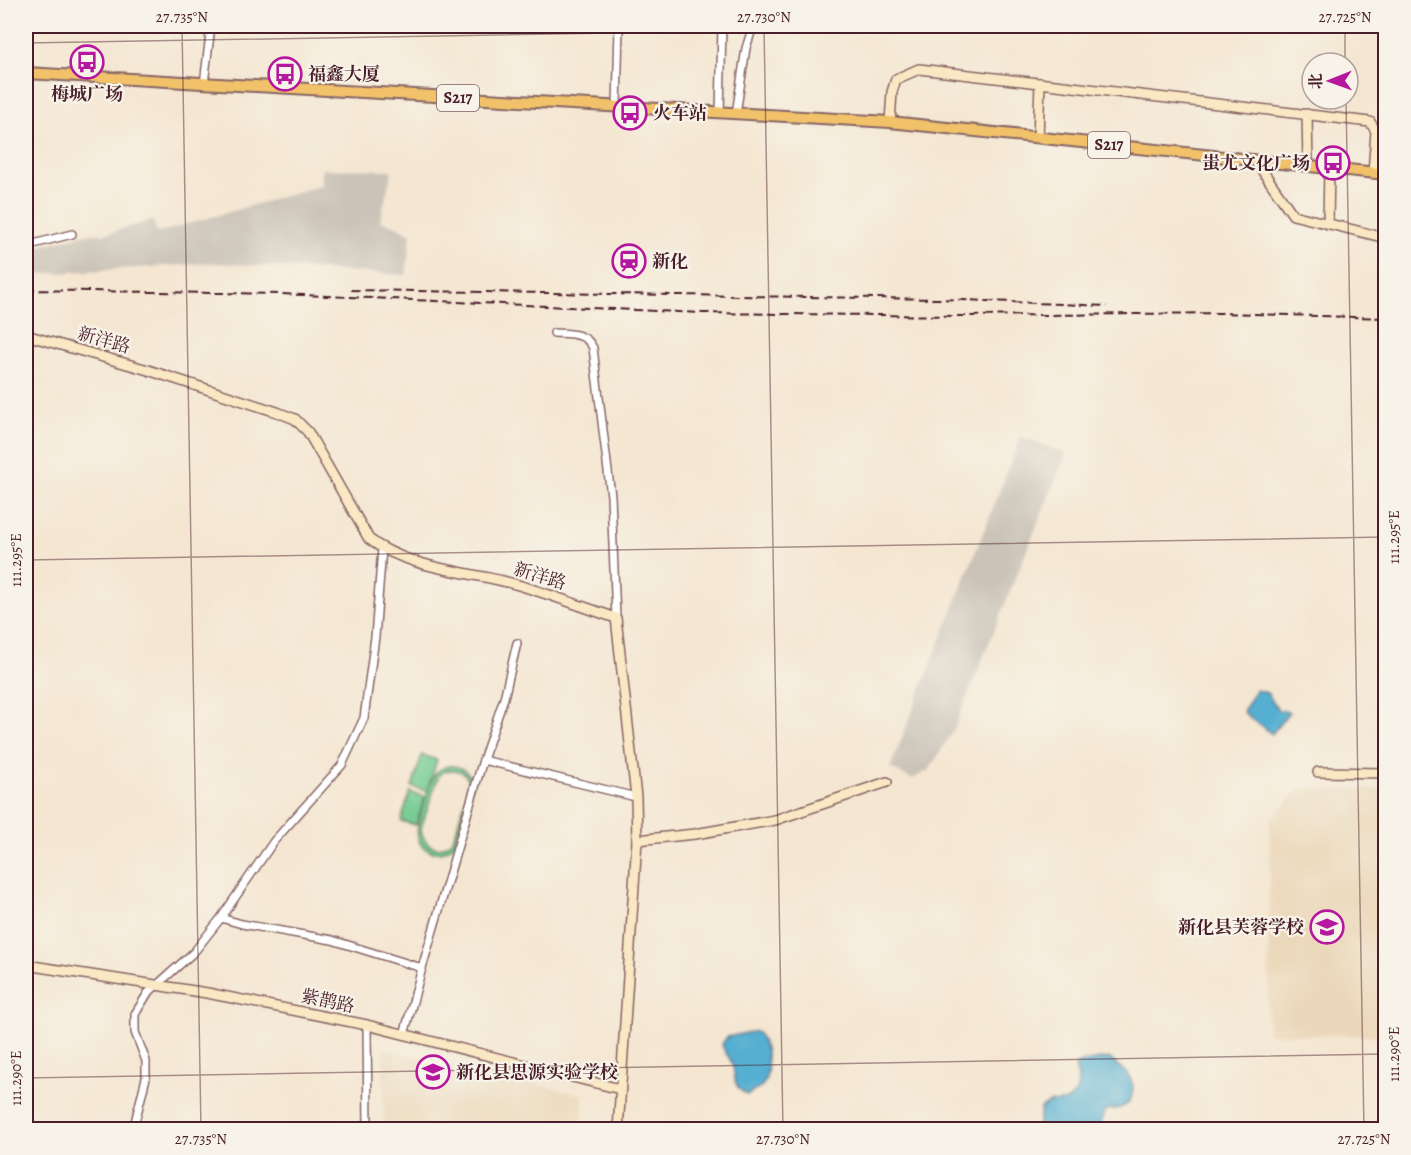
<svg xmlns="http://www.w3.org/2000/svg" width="1411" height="1155" font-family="Alegreya,'Noto Serif SC',serif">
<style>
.built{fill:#ebd8ba}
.industrial{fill:#cbc3b8}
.green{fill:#73cb90;stroke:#5e755e;stroke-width:1.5;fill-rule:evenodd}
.water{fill:#54afd1;stroke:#4f677e;stroke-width:1.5}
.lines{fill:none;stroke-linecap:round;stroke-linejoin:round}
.street-casing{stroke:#866565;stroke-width:10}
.secondary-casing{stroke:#866565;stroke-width:12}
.primary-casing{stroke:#866565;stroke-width:14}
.street{stroke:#fff;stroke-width:7}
.secondary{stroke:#fae7c3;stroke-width:9}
.primary{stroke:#f2c26a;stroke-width:10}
.rail{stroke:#4a1f2b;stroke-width:2;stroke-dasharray:9 4.5;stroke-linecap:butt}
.ticks{fill:none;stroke:#4a1f2b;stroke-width:1.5;stroke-opacity:0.45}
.labels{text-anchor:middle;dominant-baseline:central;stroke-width:4.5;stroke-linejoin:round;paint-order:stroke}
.shield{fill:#f7f3e8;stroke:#7e5f64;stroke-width:1.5}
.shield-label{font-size:16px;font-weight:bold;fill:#4a1f2b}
.poi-label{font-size:18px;font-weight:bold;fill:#4a1f2b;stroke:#f7f3e8;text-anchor:start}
.street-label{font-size:18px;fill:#4a1f2b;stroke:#f7f3e8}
.neatline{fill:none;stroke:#4a1f2b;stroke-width:2}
.ticks-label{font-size:15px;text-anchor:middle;fill:#4a1f2b}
</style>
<rect width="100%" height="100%" fill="#f7f3e8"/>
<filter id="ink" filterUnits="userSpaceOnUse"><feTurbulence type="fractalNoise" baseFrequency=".0167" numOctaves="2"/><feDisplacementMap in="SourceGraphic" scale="12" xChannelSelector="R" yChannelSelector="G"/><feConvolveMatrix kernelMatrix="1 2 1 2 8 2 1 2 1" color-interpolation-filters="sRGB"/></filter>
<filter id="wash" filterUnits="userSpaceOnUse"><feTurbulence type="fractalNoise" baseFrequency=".008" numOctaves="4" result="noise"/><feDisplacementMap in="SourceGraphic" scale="24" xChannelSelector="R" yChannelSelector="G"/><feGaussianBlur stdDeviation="1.35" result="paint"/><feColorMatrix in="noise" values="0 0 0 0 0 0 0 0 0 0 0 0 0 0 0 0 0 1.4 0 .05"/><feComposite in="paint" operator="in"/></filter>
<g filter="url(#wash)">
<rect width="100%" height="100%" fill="#f4e6d1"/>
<g class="built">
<polygon points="1301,788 1385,789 1385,1036 1268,1034 1270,820"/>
<polygon points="383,1049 583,1095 582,1129 384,1129"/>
</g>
<g class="industrial">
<polygon points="322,169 392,170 380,221 396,226 411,234 406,275 211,263 26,275 26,270 36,269 35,260 26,262 26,250 85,234 105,234 153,220 157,233 322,185"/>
<polygon points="1021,437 1066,454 954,729 929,770 912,779 890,768"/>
</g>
<g class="green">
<polygon points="422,755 437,760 427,791 412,787"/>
<path d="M448,766C460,765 469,771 473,782L455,844C449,850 443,853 434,852C407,846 420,816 425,800C428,791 430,780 436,773C439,769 443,768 448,766ZM449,770C480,768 466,800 460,816C458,824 456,837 450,842C437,855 421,843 421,828L437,780L441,773Z"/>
<polygon points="410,792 425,797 416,825 401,821"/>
</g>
<g class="water">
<polygon points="1256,690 1267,693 1278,710 1289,712 1272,734 1243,712"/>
<path d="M756,1031C767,1043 771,1068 764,1083C761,1089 753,1092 747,1095C729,1083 738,1077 731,1061C727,1054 723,1051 722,1044L727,1037Z"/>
<path d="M1109,1058C1120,1067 1138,1079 1132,1095C1131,1100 1129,1104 1124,1106C1119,1109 1111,1109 1106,1110L1099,1129H1037L1041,1108L1051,1102C1064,1104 1069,1101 1077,1091L1078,1077L1075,1066L1080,1062Z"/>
</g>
</g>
<g filter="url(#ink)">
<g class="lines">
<g class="street-casing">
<g id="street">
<polyline points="204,84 211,26"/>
<polyline points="617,107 619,26"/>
<polyline points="720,113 722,26"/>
<polyline points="736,114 746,48 753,26"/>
<polyline points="26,246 72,234"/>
<path d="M554,333C569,334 586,332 593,348L611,496L616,618"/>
<polyline points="483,760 504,698 517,643"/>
<polyline points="221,918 242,924 332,940 422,968 483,760 636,797"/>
<polyline points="367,1025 368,1130"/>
<polyline points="404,1035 422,968"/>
<polyline points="133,1130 146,1078 146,1061 135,1032 135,1014 148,993 194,952 221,918 274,841 342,765 364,718 375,637 382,549"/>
</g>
</g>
<g class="secondary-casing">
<g id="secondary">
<polyline points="1307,114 1308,166"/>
<polyline points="890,122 892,92 896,79 919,69 1370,122 1376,131 1373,173"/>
<polyline points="1038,138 1040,83"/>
<polyline points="1255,160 1293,215 1386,238"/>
<polyline points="1328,224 1329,168"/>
<path d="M26,335L148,370L277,412L295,419L308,432L369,539C408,569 468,571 515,584C549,594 583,607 616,618L636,797L637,840L618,1130"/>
<polyline points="1318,772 1386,773"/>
<polyline points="637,840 695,834 775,820 887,782"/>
<polyline points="26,965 207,993 367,1025 620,1089"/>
</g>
</g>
<g class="primary-casing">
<polyline id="primary" points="26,73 890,122 1386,174"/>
</g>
<use href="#street" class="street"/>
<use href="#secondary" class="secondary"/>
<use href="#primary" class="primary"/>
<g class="rail">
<polyline points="26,290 282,294 701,313 961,316 1221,313 1386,318"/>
<polyline points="351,290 939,299 1107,306"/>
</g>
</g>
</g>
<path class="ticks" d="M182,26L201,1130M764,26L783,1130M1345,26V63M26,43L1034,26M1346,99L1364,1130M26,560L1386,537M26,1078L1386,1054"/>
<defs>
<g id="bus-ring" transform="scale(1.725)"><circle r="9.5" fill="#f7f3e8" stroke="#b5179e" stroke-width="1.5"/><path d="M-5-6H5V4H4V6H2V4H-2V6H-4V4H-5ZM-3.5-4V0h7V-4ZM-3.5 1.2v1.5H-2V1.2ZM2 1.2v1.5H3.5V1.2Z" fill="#b5179e"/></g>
<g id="station-ring" transform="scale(1.725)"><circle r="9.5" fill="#f7f3e8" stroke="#b5179e" stroke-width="1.5"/><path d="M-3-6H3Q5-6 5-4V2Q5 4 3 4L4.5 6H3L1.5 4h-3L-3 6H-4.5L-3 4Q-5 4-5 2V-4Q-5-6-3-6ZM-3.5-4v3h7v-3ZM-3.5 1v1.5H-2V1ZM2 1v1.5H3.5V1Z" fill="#b5179e"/></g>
<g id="school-ring" transform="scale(1.725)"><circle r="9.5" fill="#f7f3e8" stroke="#b5179e" stroke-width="1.5"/><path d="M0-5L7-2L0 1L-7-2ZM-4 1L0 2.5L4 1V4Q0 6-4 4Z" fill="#b5179e"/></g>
</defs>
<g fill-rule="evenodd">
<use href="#bus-ring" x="87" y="62"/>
<use href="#bus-ring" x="285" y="74"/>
<use href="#bus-ring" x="630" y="113"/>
<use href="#bus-ring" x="1333" y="163"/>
<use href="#station-ring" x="629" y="261"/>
<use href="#school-ring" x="1327" y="927"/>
<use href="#school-ring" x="433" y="1072"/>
</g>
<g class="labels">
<g class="shield">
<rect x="437" y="85" width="42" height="26" rx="4.5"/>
<rect x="1088" y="132" width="42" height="26" rx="4.5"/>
</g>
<g class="shield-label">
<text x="458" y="98">S217</text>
<text x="1109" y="145">S217</text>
</g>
<g class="poi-label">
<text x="308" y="74">福鑫大厦</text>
<text x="87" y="94" text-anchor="middle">梅城广场</text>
<text x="653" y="113">火车站</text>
<text x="1310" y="163" text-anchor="end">蚩尤文化广场</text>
<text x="652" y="261">新化</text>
<text x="1304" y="927" text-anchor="end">新化县芙蓉学校</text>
<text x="456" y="1072">新化县思源实验学校</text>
</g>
<g class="street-label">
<text transform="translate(104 340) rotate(16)">新洋路</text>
<text transform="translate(540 576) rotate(17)">新洋路</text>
<text transform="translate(328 1001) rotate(12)">紫鹊路</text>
</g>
</g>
<rect width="1411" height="1155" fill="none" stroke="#f7f3e8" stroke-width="66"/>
<g transform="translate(1330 81) rotate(269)"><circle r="28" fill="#f7f3e8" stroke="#b29e9c" stroke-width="1.5"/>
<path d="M0-4.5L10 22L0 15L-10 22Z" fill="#b5179e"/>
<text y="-9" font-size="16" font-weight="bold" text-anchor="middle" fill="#4a1f2b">北</text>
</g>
<rect x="33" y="33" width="1345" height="1089" class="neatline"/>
<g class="ticks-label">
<text x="182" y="22">27.735°N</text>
<text x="764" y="22">27.730°N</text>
<text x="1345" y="22">27.725°N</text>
<text transform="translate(1394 537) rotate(-90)" y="5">111.295°E</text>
<text transform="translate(16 560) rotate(-90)" y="5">111.295°E</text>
<text transform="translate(1394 1054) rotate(-90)" y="5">111.290°E</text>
<text transform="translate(16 1078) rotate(-90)" y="5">111.290°E</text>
<text x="201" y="1144">27.735°N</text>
<text x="783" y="1144">27.730°N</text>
<text x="1364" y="1144">27.725°N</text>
</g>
</svg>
